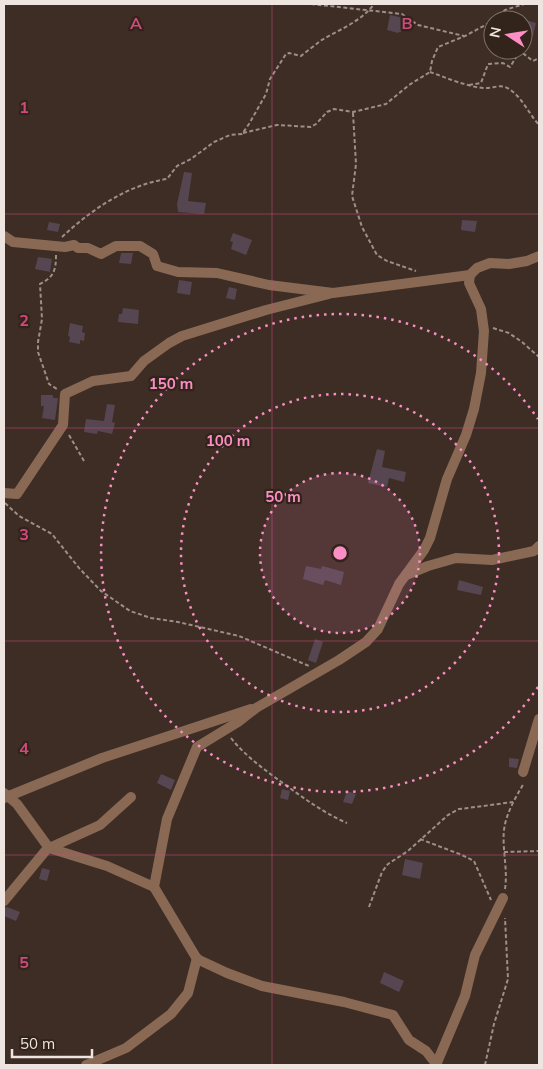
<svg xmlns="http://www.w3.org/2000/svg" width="543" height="1069" font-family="Mulish,sans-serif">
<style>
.building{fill:#554651}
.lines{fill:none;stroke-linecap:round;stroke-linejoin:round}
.path{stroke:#9c8f89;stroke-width:2;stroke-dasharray:4 2.5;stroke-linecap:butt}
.minor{stroke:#896954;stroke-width:10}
.grid{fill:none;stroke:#cd4b7c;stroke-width:1;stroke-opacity:0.55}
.ring{fill:none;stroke:#fb8fc5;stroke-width:2.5;stroke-dasharray:2.5 5}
.grid-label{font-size:16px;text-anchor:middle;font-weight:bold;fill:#cd4b7c;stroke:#32231b;stroke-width:4.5;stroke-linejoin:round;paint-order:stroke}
.centre{fill:#fb8fc5;stroke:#32231b;stroke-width:2.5}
.ring-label{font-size:15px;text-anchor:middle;font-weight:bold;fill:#fb8fc5;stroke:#32231b;stroke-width:4.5;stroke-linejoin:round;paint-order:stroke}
</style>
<rect width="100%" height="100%" fill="#3d2d25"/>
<g class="building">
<polygon points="390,15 404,18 401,32 399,32 398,33 387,30"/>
<polygon points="526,20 536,23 533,36 524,34"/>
<polygon points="184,172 192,173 188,201 206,203 204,214 178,212 177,204"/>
<polygon points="462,220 477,221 475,232 461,230"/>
<polygon points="49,222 60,224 58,232 47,230"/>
<polygon points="233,233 252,240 246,255 231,249 233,242 230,241"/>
<polygon points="121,253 133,253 131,264 119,263"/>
<polygon points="38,257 52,259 50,272 35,269"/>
<polygon points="179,280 192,282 190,295 177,293"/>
<polygon points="229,287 237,289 235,300 226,298"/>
<polygon points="123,308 139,310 138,324 118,322 119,314 122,314"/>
<polygon points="70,323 83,326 82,332 85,333 84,341 80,340 80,344 69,342 70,337 68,336"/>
<polygon points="41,395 53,395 53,398 58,398 55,420 42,418 44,406 41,406"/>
<polygon points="107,404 115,405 112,422 115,423 112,434 98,431 97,434 84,432 86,419 104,421"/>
<polygon points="377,449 385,451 382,467 406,472 404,482 389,478 387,487 368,483"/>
<polygon points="306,566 321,569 322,566 344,572 341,585 325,580 323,585 303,579"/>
<polygon points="459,580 483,587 481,595 457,590"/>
<polygon points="315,639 323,642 316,663 308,660"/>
<polygon points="509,758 519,759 517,768 509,767"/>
<polygon points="161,774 175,780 171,790 157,783"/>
<polygon points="282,789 290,791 288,800 280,798"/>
<polygon points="347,791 356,794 352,804 343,802"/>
<polygon points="405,859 423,863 420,879 402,875"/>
<polygon points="42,868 50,870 47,881 39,879"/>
<polygon points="7,907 20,912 16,921 4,916 4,908"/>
<polygon points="384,972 404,981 399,992 380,983"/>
</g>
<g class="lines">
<g class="path">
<polyline points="311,4 402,14 418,25 464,36"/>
<polyline points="494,20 505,10 524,4"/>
<path d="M430,72C447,78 465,86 483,88C493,89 500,83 509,89C522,97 529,114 539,125"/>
<polyline points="469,85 481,83 488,64 503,63 510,67 520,51 533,61 539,58"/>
<polyline points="353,113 356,164 352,196 362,227 377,255 387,261 416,271"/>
<polyline points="243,133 277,125 311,127 316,124 327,112 334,109 353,112 386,104 409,85 430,72 432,61 438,47 465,36 493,21"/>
<path d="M62,237C91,210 127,185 167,179L177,166L191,159L214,142L230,135L242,134L249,124L266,94L270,79L286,54L289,53L301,56C307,51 314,46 320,41C338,30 361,22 374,4"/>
<path d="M56,255C56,270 54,277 40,284L42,319L38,342V352L49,384L57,389"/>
<polyline points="493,328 509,333 522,342 539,357"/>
<polyline points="69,435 84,461"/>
<polyline points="5,503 19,516 52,534 79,568 101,591 130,611 151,618 178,622 239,636 309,666"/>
<path d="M231,738C245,756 265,770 284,784C305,799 324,813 347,823"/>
<polyline points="420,839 462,855 474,861 491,900"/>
<polyline points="504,852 539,851"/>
<path d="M505,889C508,869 502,849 504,830C506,813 516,797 524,783"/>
<polyline points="369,907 382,872 388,864 408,851 448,815 459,809 468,808 513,802"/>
<polyline points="485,1065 494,1024 508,979 505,918"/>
</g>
<g class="minor">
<polyline points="4,236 13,242 65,247 74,245 78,248 88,248 101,254 116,246 140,246 153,254 157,266 178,272 217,273 269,285 333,293 470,275"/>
<polyline points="4,493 17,494 63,425 65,394 93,381 131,376 144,361 169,343 182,336 266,310 329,294"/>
<polyline points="406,575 428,566 456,558 492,560 534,551 539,546"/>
<polyline points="523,772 539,719"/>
<polyline points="4,793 17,804 49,848 107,866 154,887"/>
<polyline points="4,798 102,758 251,709"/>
<polyline points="4,901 47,849 100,825 131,797"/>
<polyline points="86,1065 126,1048 171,1014 188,993 197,958"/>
<polyline points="436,1065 465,996 475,955 503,898"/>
<polyline points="437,1065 426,1051 409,1040 393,1015 344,1002 262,986 227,973 197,959 154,887 167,819 197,747 238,722 256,708 339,660 366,642 378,629 399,584 424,550 430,538 447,479 466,435 474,409 481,373 484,331 481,309 469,283 470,275 477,268 490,263 509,264 527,261 539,256"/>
</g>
</g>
<path class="grid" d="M272,4V1065M4,214H539M4,428H539M4,641H539M4,855H539"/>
<circle cx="340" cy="553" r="80" fill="#fb8fc5" fill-opacity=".12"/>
<g class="ring">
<circle cx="340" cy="553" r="80"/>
<circle cx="340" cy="553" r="159"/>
<path d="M538 687A239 239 0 1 1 538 419"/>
</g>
<g class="grid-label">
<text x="136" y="29">A</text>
<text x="407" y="29">B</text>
<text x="24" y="113">1</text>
<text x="24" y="326">2</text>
<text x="24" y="540">3</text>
<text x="24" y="754">4</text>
<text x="24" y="968">5</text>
</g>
<circle cx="340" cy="553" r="8" class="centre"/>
<g class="ring-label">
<text x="171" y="389">150 m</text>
<text x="228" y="446">100 m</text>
<text x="283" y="502">50 m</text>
</g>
<rect width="543" height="1069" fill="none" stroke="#efe5e0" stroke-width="10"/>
<g transform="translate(508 35) rotate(282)"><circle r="24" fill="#32231b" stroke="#7e716a"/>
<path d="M0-4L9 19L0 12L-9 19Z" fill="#fb8fc5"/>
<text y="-8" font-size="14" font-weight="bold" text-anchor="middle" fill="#efe5e0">N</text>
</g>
<path d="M12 1049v8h80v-8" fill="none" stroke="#efe5e0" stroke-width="2.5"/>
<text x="20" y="1049" font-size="15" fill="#efe5e0" stroke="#32231b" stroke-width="4" paint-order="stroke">50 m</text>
</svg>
